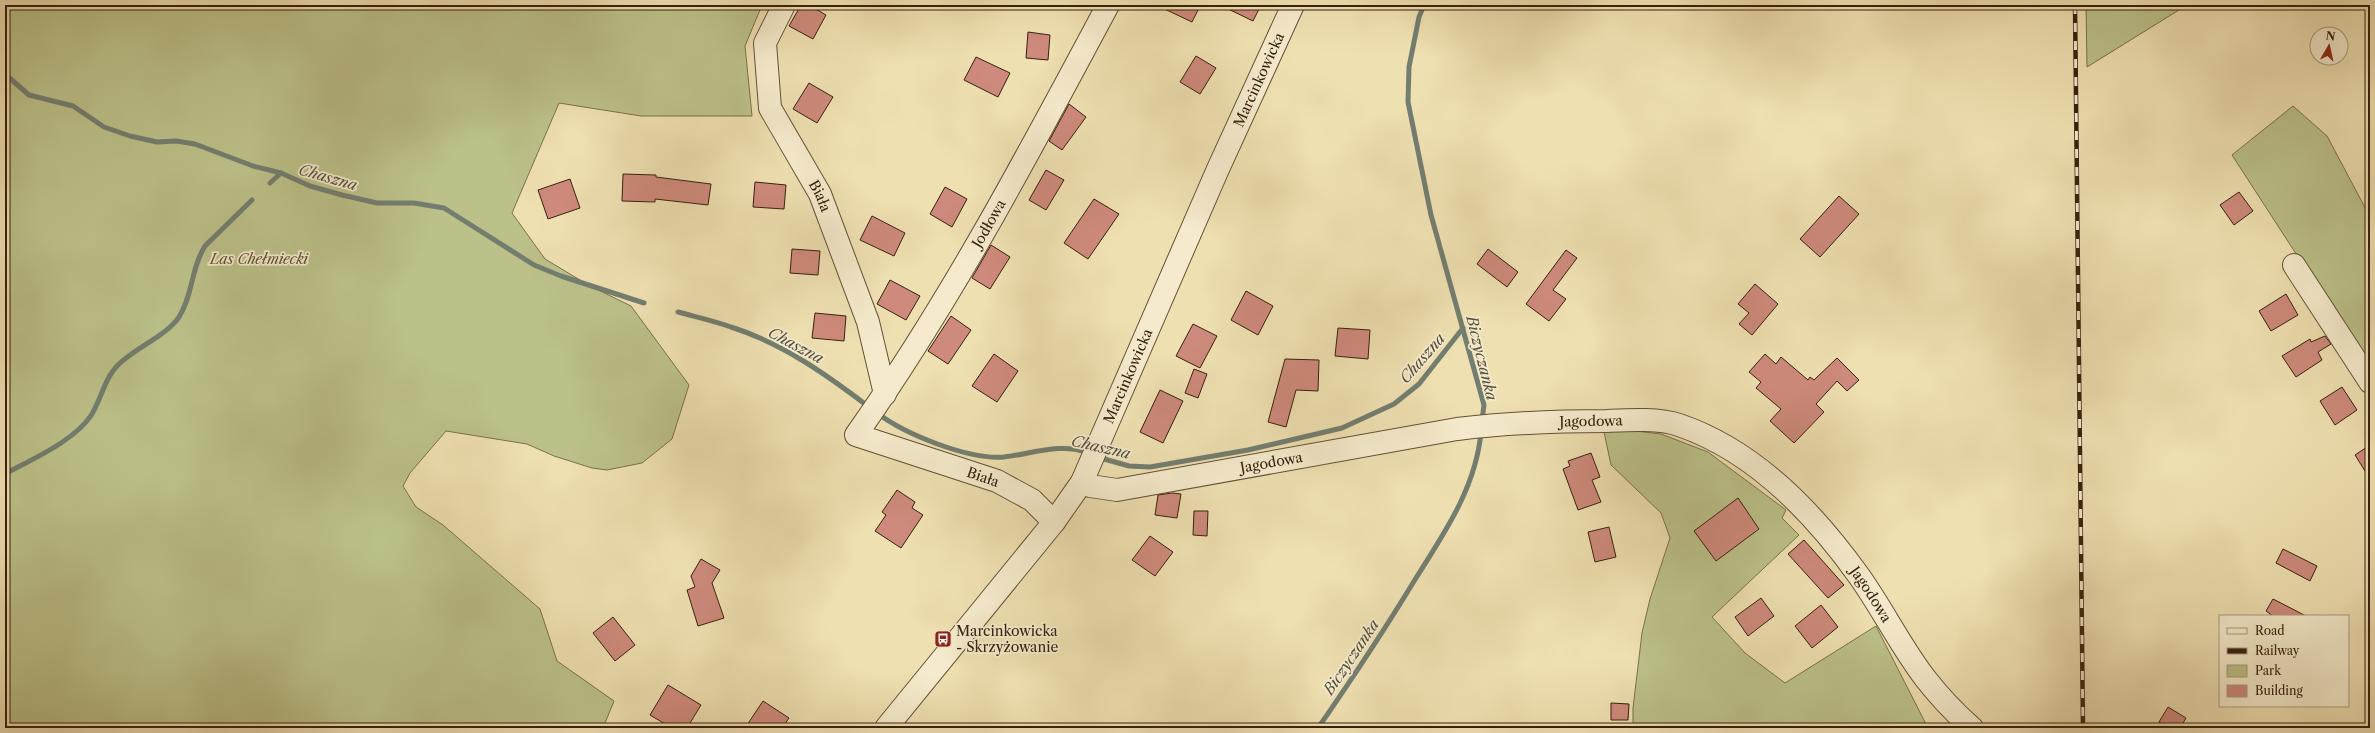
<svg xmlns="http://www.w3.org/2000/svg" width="2375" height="733" font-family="'Libre Caslon Text',serif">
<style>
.green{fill:#bcc189;stroke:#79704c}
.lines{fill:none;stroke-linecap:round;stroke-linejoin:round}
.stream{stroke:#737e70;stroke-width:5}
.building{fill:#ce8a7c;stroke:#36200e}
.minor-casing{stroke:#645037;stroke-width:24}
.minor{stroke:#f5ebcc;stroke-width:22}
.rail-casing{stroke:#36200e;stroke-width:4.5}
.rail{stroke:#f5ebcc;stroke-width:3;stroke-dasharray:9;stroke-linecap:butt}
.labels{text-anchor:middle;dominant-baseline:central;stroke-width:3.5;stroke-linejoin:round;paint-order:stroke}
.street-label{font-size:14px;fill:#36200e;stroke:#f5ebcc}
.park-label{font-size:14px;font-style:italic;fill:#5e5033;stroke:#f5ebcc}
.poi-label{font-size:14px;fill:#36200e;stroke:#f5ebcc;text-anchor:start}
.water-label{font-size:15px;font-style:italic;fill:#544f3f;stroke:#f5ebcc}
</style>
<rect width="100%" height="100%" fill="#efe0b1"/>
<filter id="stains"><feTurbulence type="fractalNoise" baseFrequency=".005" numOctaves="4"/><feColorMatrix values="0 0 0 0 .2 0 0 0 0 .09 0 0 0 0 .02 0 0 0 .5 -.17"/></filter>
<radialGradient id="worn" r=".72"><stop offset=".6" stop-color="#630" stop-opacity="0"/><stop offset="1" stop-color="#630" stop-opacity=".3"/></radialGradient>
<g class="green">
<polygon points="5,5 762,5 745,46 752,116 641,116 559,103 512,213 545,259 590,286 631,306 689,385 672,439 642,463 607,470 592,468 554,456 527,444 446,431 410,473 403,486 416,507 443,525 540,609 557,661 614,701 603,728 5,728"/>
<polygon points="2086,5 2187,5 2087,67"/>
<polygon points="2293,106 2327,136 2370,217 2370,368 2232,155"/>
<polygon points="1619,429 1661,434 1708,452 1786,510 1782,518 1799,535 1712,617 1745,653 1785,683 1876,626 1928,728 1633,728 1633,708 1642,633 1650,599 1670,538 1661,513 1611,465 1604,432"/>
</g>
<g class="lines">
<g class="stream">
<polyline points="1424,5 1419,17 1409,67 1408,102 1431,215 1484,405 1482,420"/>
<polyline points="5,74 29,95 73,106 104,127 130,136 157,142 176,141 195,144 253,166 281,173 310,186 342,195 377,203 414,203 444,208 534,265 561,276 644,303"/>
<polyline points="270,183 281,173"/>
<path d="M678,312C696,317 714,321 731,327C782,343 827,375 869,407"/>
<path d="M877,413C905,434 968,460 1004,457C1031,454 1062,442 1088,453"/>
<polyline points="1097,457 1129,466 1150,467 1248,450 1342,428 1394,404 1419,384 1463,328"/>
<path d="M5,474C32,459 75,441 92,414C102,397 105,377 119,364C137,347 167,335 179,317C193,295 191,268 205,246L252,200"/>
<path d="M1318,728C1352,679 1385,629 1416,578C1445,532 1476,487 1481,432"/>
</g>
</g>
<g class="building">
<polygon points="801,5 809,5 826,15 813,39 789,26"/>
<polygon points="1156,5 1187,5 1198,10 1192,22"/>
<polygon points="1220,5 1261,5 1253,21"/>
<polygon points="1028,32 1050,35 1048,60 1026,58"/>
<polygon points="1196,56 1216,68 1200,94 1180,82"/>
<polygon points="976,57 1010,73 998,97 964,80"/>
<polygon points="809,83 833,97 817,123 793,109"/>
<polygon points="1069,104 1086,117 1062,150 1049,141"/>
<polygon points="1046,170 1064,180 1046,210 1029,200"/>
<polygon points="623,174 656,175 656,177 711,184 708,205 655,199 655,202 622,201"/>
<polygon points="570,179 580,208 548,219 538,190"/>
<polygon points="755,182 786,185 784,209 753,207"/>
<polygon points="945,187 967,199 952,227 930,214"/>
<polygon points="2239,192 2253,211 2234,225 2220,205"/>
<polygon points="1839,196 1859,214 1820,257 1800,239"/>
<polygon points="1094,199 1119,214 1088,259 1064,243"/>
<polygon points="872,216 905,233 894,256 860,240"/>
<polygon points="991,245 1010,257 990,289 972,278"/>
<polygon points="792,249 820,251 818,275 790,273"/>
<polygon points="1488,249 1518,272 1507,287 1477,264"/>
<polygon points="1566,250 1577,258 1553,290 1566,299 1549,321 1526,304"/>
<polygon points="890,280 920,296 906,320 877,304"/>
<polygon points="1755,284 1778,304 1752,335 1739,324 1749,313 1738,304"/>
<polygon points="1246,291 1273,306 1258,335 1231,320"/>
<polygon points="2286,294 2298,315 2271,331 2259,311"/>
<polygon points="815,313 846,316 844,341 812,338"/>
<polygon points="951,316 971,330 948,364 928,351"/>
<polygon points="1193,324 1217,336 1200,368 1176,356"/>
<polygon points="1338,328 1370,330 1368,359 1335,356"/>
<polygon points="2325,336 2331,344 2318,352 2322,360 2296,377 2282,356 2310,339 2311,342"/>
<polygon points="994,354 1018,371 997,402 972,386"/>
<polygon points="1765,354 1776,364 1781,357 1808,380 1810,377 1814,380 1837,358 1859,380 1847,391 1837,381 1816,404 1824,412 1794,443 1770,421 1781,409 1756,388 1761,382 1749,372"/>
<polygon points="1285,359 1319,360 1318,391 1296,390 1286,427 1268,422"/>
<polygon points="1194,369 1207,374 1198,398 1185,393"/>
<polygon points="2342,387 2357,410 2335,425 2320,401"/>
<polygon points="1160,390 1183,401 1163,443 1140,432"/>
<polygon points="2370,445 2370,479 2355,455"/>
<polygon points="1591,453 1600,477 1592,480 1601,502 1578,510 1563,469 1570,466 1568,461"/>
<polygon points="897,490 915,502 912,508 923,515 901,548 875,531 886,515 882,512"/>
<polygon points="1172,493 1181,494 1177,518 1155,515 1158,495"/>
<polygon points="1738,498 1759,529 1716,561 1694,531"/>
<polygon points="1194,511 1208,511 1207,536 1193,535"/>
<polygon points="1609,527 1616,557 1595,562 1588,532"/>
<polygon points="1150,536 1173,552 1155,576 1132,560"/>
<polygon points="1804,540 1844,585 1828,598 1788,554"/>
<polygon points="2283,549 2317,566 2310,581 2276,563"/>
<polygon points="701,559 720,570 712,583 724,618 698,626 687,590 695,587 691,576"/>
<polygon points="1761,598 1774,616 1748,636 1735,617"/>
<polygon points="2273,599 2306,616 2273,616 2266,611"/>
<polygon points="1821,605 1838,627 1812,648 1795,626"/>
<polygon points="613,617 635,645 615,661 593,633"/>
<polygon points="668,685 701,705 687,728 672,728 650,715"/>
<polygon points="763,701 789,718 782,728 745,728"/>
<polygon points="1611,703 1629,704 1628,720 1611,720"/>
<polygon points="2168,707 2186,718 2180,728 2169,728 2159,722"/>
</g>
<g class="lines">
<g class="minor-casing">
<g id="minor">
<path id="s1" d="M784,5L765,43L770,108L820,194L868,322L885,394"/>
<polyline points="2294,265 2370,382"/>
<path id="s2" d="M1082,482L1090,486L1117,490L1457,429C1507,423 1556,421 1607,421C1628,420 1659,418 1679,425C1753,450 1814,513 1859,576C1882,608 1901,647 1925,678C1939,696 1955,713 1972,728"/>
<path id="s3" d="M1054,522L1032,500L997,481L856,435C952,299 1030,151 1108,5"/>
<path id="s4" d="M886,728L1054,522L1082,482L1218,169L1293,5"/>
</g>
</g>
<use href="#minor" class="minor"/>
<g class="rail-casing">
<polyline id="rail" points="2075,5 2083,728"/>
</g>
<use href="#rail" class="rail"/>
</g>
<defs>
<g id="bus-square" transform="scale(0.9)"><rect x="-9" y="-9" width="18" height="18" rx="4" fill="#8f2418" stroke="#f5ebcc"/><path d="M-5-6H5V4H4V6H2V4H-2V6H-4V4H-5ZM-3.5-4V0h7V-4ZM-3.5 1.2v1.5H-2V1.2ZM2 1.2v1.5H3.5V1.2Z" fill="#fff"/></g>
</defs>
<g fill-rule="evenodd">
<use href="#bus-square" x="943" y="639"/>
</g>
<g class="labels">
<g class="street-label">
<text stroke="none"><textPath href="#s4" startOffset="754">Marcinkowicka</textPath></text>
<text stroke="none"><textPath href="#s1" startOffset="209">Biała</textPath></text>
<text stroke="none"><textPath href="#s3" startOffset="469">Jodłowa</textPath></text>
<text stroke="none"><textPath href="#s4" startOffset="430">Marcinkowicka</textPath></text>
<text stroke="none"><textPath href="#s2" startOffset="516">Jagodowa</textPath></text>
<text stroke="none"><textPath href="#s2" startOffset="193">Jagodowa</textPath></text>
<text transform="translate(983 477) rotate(19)">Biała</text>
<text stroke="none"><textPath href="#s2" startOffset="865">Jagodowa</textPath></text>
</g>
<g class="park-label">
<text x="259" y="259">Las Chełmiecki</text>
</g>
<g class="poi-label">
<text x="956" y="631">Marcinkowicka<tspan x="956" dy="16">- Skrzyżowanie</tspan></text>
</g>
<g class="water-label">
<text transform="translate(328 177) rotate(16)">Chaszna</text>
<text transform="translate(796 345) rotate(28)">Chaszna</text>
<text transform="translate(1422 358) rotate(-49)">Chaszna</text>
<text transform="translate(1482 358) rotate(76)">Biczyczanka</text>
<text transform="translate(1101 447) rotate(13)">Chaszna</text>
<text transform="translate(1351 657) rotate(-56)">Biczyczanka</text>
</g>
</g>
<rect width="2375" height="733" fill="none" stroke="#efe0b1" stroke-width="20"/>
<rect x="6" y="6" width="2363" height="721" fill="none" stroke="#36200e" stroke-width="2"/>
<rect x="10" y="10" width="2355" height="713" fill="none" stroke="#36200e"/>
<rect x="2219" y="615" width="130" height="92" fill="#f5ebcc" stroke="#a99a80"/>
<rect x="2227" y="628" width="20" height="6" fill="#f5ebcc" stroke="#a99a80"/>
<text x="2255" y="635" font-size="12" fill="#36200e">Road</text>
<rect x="2227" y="648" width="20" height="6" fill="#36200e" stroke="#a99a80"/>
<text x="2255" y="655" font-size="12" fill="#36200e">Railway</text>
<rect x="2227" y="665" width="20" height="12" fill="#bcc189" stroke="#a99a80"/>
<text x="2255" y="675" font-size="12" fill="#36200e">Park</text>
<rect x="2227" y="685" width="20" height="12" fill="#ce8a7c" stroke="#a99a80"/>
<text x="2255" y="695" font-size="12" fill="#36200e">Building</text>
<g transform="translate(2329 46) rotate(9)"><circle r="19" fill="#f5ebcc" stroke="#a99a80"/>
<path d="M0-3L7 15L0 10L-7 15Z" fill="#8f2418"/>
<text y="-6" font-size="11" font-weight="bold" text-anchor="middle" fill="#36200e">N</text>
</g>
<rect width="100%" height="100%" filter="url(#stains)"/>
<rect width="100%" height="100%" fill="url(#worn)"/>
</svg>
